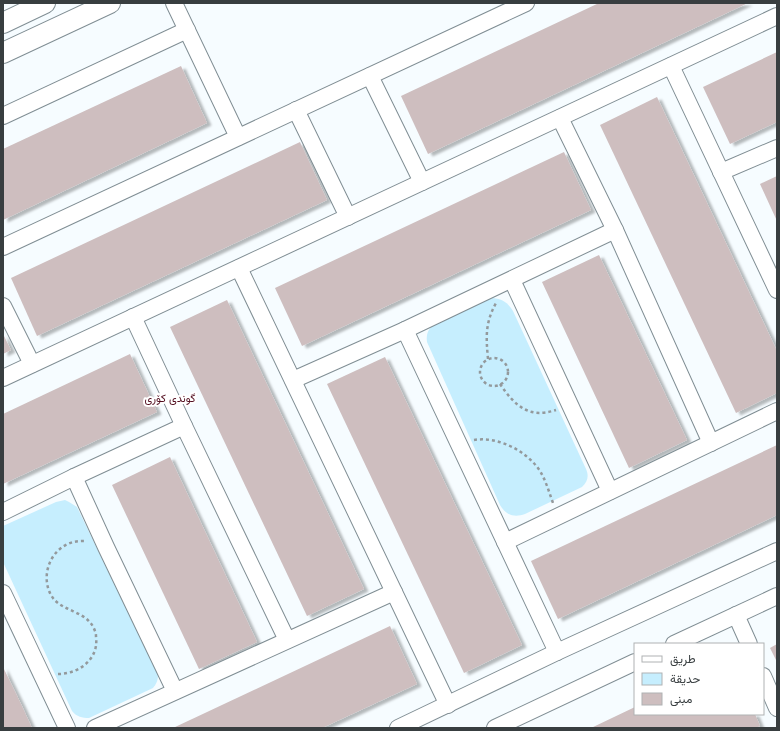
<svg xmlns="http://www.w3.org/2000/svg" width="780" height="731" font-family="Arial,Vazirmatn,sans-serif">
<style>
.green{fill:#c6eefe}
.building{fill:#cebebf;filter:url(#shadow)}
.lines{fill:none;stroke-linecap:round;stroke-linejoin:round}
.minor-casing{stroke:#808e94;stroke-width:18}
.tertiary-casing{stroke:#808e94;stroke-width:22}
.path{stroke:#93999c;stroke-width:2.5;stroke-dasharray:3 3;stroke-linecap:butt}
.minor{stroke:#fff;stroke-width:16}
.tertiary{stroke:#fff;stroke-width:20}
.labels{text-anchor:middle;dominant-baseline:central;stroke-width:4;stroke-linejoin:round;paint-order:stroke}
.neighbourhood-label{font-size:11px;fill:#520d1e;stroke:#fff}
</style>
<defs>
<filter id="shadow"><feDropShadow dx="4.5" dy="2.5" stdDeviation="1" flood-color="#0004"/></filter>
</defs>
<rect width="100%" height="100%" fill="#f6fcff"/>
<g class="green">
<path d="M493,298C503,299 508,303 513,311L586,469C589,476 588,481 582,487L525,514C514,518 506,515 500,505L427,342C426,334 428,330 433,325L487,300Z"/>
<path d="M65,500L69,502L77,507L158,675C158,681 156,684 153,688L89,718C82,718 77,717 72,711L3,562V526L56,502Z"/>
</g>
<g class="building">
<polygon points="599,3 748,3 428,154 401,96"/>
<polygon points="777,52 777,122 730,144 703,87"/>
<polygon points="181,66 207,123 3,220 3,149"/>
<polygon points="657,97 777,351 777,393 736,413 600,125"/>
<polygon points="300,142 327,200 37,336 11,278"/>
<polygon points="564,152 591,210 302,346 275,288"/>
<polygon points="777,176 777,221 760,184"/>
<polygon points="599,255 687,440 629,468 542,282"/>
<polygon points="227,300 364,589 307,616 170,327"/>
<polygon points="3,334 11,350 3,354"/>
<polygon points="130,354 157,412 3,484 3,414"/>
<polygon points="385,357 522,645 464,673 327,384"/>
<polygon points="777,445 777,515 558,619 531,561"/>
<polygon points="170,457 257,642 199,669 112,485"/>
<polygon points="390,626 417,684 322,728 173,728"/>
<polygon points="777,644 777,662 770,648"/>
<polygon points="3,667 21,704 32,728 3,728"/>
<polygon points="635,707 635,714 755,714 760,726 755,728 591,728"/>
</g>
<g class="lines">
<g class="minor-casing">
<g id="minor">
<polyline points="174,3 238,137"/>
<polyline points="671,66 777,290"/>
<polyline points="370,76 422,182"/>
<polyline points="296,110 348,217"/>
<polyline points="3,116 187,30"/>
<polyline points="560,118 615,230 711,443"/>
<polyline points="721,172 777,148"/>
<polyline points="3,247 526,3"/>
<polyline points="239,268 448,705"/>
<polyline points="512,280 610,491"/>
<polyline points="3,306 32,364"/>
<polyline points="133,317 184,426 287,640"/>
<polyline points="405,330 557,652"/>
<polyline points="3,378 777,16"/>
<polyline points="293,380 405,330 615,230"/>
<polyline points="74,477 106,547 175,691"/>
<polyline points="3,512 74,477 184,426"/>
<polyline points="505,542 777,411"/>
<polyline points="3,593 67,728"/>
<polyline points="736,615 749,644"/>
<polyline points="674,644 777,596"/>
<polyline points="763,676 777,708"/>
<polyline points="95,728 394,592"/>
<polyline points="398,728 557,652 777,551"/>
<polyline points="495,728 635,662"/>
</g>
</g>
<g class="tertiary-casing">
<g id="tertiary">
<polyline points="3,23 45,3"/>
<polyline points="3,53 110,3"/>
</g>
</g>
<g class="path">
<circle cx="494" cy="372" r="14"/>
<path d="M488,359C486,337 485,323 496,303"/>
<path d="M500,384C515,406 529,419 556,410"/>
<path d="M474,440C498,436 527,451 540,471C546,481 549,492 553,503"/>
<path d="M58,674C79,674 99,659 96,637C96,635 96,633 95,631C87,609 61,613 51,595C41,577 49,552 68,544C74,541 80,541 86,541"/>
</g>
<use href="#minor" class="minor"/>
<use href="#tertiary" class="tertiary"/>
</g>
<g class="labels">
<g class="neighbourhood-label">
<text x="170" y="398">گوندی کۆری</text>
</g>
</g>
<rect width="780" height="731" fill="none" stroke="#383e40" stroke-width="8"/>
<rect x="634" y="643" width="130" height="72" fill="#ffffff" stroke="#afb2b3"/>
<rect x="642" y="656" width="20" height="6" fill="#ffffff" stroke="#afb2b3"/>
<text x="670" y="663" font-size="12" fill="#383e40">طريق</text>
<rect x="642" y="673" width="20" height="12" fill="#c6eefe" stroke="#afb2b3"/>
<text x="670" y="683" font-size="12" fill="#383e40">حديقة</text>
<rect x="642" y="693" width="20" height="12" fill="#cebebf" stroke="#afb2b3"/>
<text x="670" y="703" font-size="12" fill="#383e40">مبنى</text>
</svg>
